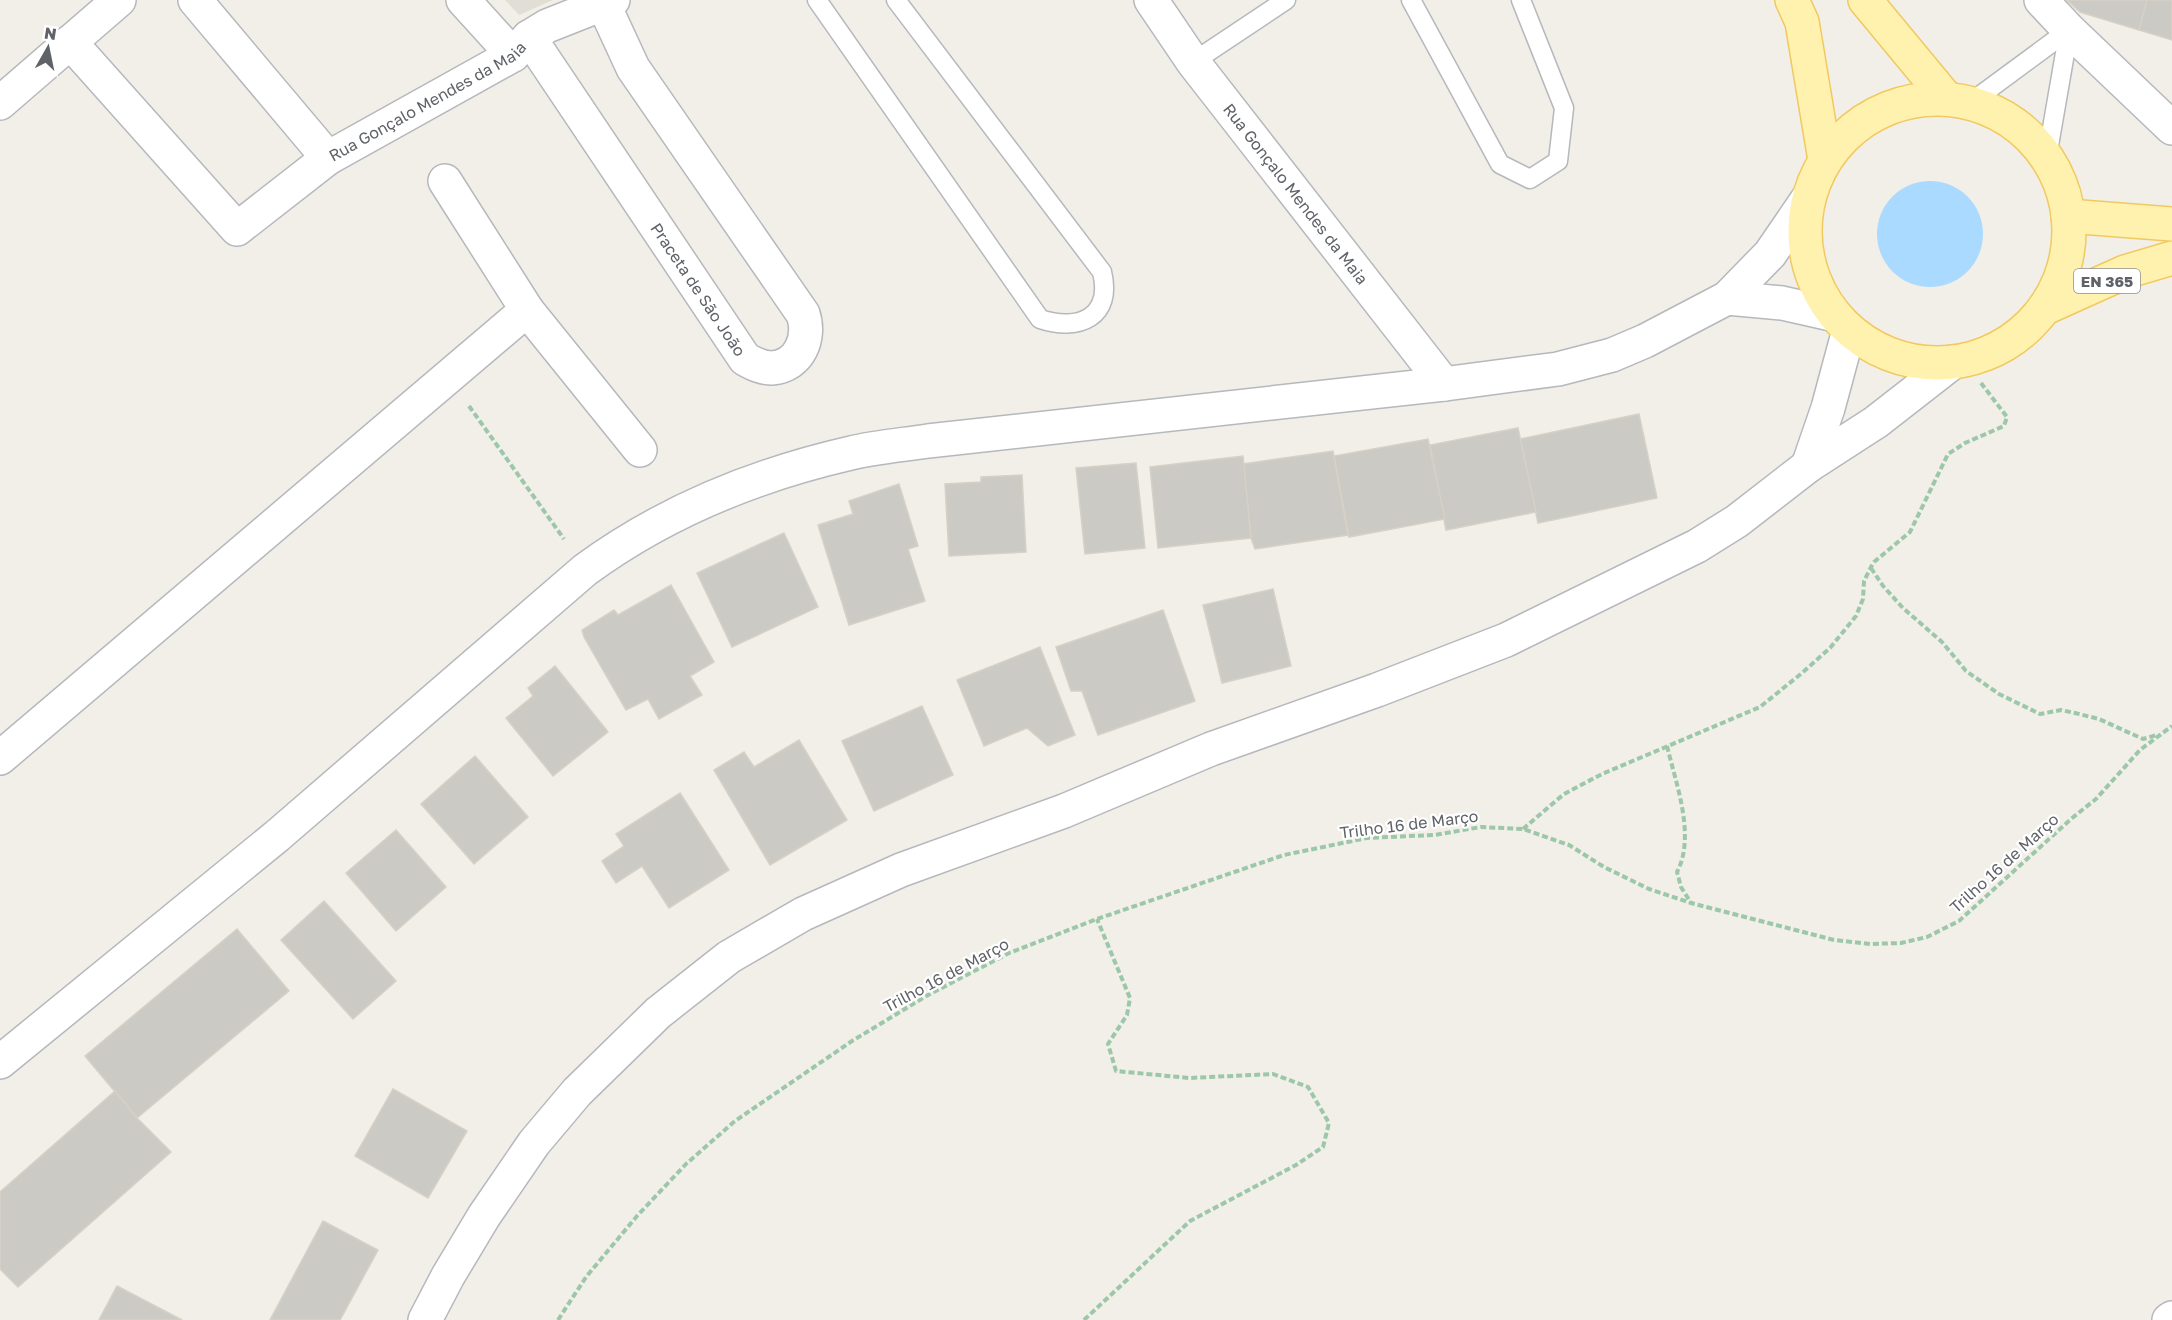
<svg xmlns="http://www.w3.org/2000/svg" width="2172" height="1320" font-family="'Golos Text',sans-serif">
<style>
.education{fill:#e1ded6}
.water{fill:#aadaff}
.building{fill:#cccac5;stroke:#d6d1c6;stroke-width:1.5}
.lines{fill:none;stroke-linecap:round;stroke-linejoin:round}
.service-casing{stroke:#b5b8bc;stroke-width:21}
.minor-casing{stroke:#b5b8bc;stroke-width:36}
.primary-casing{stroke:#f2c960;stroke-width:36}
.path{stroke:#9cc7a9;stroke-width:4;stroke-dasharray:6 3;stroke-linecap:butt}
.service{stroke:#fff;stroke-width:18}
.minor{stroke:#fff;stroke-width:33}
.primary{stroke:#fff2af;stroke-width:33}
.labels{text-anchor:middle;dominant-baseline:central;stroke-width:4.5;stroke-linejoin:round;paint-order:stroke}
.shield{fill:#fff;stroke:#8f9295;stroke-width:1.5}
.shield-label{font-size:15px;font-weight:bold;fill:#5f6368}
.street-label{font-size:16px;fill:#5f6368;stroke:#fff}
</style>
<rect width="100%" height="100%" fill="#f1efe8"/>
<polygon class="education" points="505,0 553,0 519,15"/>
<circle class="water" cx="1930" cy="234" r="53"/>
<g class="building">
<polygon points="2067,0 2147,0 2139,30 2080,12"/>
<polygon points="2147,0 2172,0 2172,40 2139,30"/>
<polygon points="1639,414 1657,498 1538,523 1520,439"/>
<polygon points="1518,428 1536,512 1446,530 1430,445"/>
<polygon points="1428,439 1445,519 1349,537 1334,456"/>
<polygon points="1333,451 1348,535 1255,549 1251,538 1243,464"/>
<polygon points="1243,456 1251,538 1158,548 1150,467"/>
<polygon points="1136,463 1145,548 1085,554 1076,468"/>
<polygon points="1022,475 1026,552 949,556 945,484 981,482 981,477"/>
<polygon points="899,484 918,546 908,549 925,601 849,625 818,525 853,514 849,501"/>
<polygon points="784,533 818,607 732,647 697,573"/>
<polygon points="671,585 714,662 690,676 702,695 659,719 648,699 626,710 584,637 582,630 614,610 618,615"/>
<polygon points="1273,589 1291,666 1222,683 1203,605"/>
<polygon points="1163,610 1195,701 1098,735 1082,691 1071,691 1056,647"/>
<polygon points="1040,647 1075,735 1048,746 1027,728 984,746 957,680"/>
<polygon points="555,666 608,732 553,776 506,718 533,696 528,688"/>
<polygon points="922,706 953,775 874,811 842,741"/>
<polygon points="799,740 847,820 770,865 714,770 744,752 754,767"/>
<polygon points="475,756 528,817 474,864 421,804"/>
<polygon points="680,793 729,870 669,908 642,866 616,883 602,861 624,846 616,834"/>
<polygon points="396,830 446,887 396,931 346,873"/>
<polygon points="324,901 396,981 353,1019 281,940"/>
<polygon points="237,929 289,991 137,1118 85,1056"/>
<polygon points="393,1089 467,1131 428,1198 355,1156"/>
<polygon points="115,1091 137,1118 171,1152 18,1287 0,1269 0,1192"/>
<polygon points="323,1221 378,1250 340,1320 270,1320"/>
<polygon points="117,1286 182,1320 99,1320"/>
</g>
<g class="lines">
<g class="service-casing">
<g id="service">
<path d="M817,0L1040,319C1079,332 1113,317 1102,272L896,0"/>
<polyline points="1411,0 1500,164 1530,179 1558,161 1564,108 1521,0"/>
<polyline points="1193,62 1286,0"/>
<polyline points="1970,103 2069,30"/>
<polyline points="2047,157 2069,30"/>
</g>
</g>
<g class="minor-casing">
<g id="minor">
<path id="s1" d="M195,0L328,158L513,55L529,37L547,26L613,0"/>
<polyline points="463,0 513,55"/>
<path id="s2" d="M1151,0L1193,62L1444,384"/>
<polyline points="2041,0 2069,30 2172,128"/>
<path id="s3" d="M529,37L745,359C754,364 762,368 772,368C800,366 811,337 803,314L633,68L603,3"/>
<polyline points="70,42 237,229 328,158"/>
<polyline points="0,103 119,0"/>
<polyline points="1727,298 1782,303 1835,315"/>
<polyline points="527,310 640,450"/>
<polyline points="1808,466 1828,408 1849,330"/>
<polyline points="0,758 527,310 445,181"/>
<path d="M0,1062L277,836L585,570C664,512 755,475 851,453C876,447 902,445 928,441L1444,384L1558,369L1612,355L1645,341L1727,298L1770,254L1809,197"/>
<polyline points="425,1320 448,1276 484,1216 534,1143 577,1092 658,1013 729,957 803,914 901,870 1064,811 1211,749 1377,690 1506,640 1697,546 1737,521 1808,466 1876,422 1953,362"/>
<polyline points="2169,1320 2172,1318"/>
</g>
</g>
<g class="primary-casing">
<g id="primary">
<polyline points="1792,0 1802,22 1825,160"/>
<polyline points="1865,0 1947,99"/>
<circle cx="1937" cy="231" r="132"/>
<polyline points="2068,216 2172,224"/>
<polyline points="2045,308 2125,272 2172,258"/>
</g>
</g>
<g class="path">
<polyline points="469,406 564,539"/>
<polyline points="1871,568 1883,586 1903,608 1942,642 1966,671 1999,694 2040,714 2061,710 2075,713 2099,719 2143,739 2157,735"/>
<path d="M1667,746C1676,784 1696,836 1677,872L1681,887L1691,903"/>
<polyline points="1523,829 1564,794 1602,774 1760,707 1802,673 1830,648 1856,616 1863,599 1864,581 1871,567 1874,562 1910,532 1948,454 1965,443 2004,426 2007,417 1981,383"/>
<polyline points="558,1320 586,1277 637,1216 686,1164 735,1121 852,1041 928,995 1009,953 1097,919 1284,855 1367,838 1434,835 1481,827 1523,829 1569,845 1604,867 1649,889 1691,903 1834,940 1870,944 1901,943 1927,937 1959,921 2071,819 2096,799 2140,750 2172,726"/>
<polyline points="1084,1320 1190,1221 1296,1165 1323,1147 1329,1123 1308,1087 1273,1074 1189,1078 1116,1071 1108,1044 1127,1015 1130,998 1097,919"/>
</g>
<use href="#service" class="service"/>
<use href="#minor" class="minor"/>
<use href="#primary" class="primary"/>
</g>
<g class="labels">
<rect class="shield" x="2074" y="269" width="66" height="24" rx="4.5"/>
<g class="shield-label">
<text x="2107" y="281">EN 365</text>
</g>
<g class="street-label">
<text stroke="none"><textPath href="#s1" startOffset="321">Rua Gonçalo Mendes da Maia</textPath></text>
<text stroke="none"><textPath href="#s2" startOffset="242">Rua Gonçalo Mendes da Maia</textPath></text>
<text stroke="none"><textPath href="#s3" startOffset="304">Praceta de São João</textPath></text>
<text transform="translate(1409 824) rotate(-7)">Trilho 16 de Março</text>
<text transform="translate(2004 863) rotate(-42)">Trilho 16 de Março</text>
<text transform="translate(946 975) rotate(-28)">Trilho 16 de Março</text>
</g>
</g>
<g transform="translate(48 48) rotate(9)" stroke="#ffffff" stroke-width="4.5" paint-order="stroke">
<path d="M0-4.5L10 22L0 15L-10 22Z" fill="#5f6368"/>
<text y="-9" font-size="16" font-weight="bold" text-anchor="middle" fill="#5f6368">N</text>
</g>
</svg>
